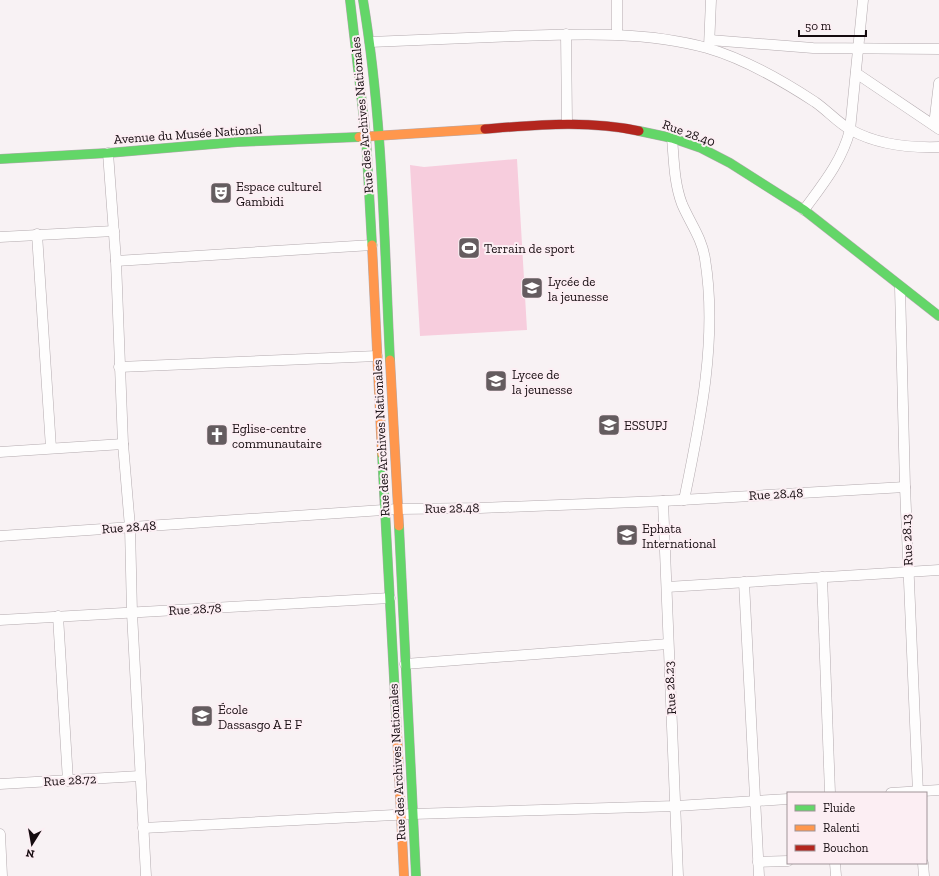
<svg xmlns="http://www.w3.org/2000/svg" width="939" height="876" font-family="'Zilla Slab',serif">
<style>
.pitch{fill:#f7cddd}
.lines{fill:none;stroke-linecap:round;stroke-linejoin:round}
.street-casing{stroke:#b3aaae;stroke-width:11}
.fast-casing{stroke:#b3aaae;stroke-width:10}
.slow-casing{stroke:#b3aaae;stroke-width:10}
.jam-casing{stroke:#b3aaae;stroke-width:10}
.street{stroke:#fefdfd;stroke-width:10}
.fast{stroke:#63d668;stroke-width:9}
.slow{stroke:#ff974d;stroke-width:9}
.jam{stroke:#b3261e;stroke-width:9}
.labels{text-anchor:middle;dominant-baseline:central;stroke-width:4;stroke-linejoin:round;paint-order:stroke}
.street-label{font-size:13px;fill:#150b0f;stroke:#fceef3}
.poi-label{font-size:13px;fill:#150b0f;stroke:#fceef3;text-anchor:start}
</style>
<rect width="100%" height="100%" fill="#f8f2f4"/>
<polygon class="pitch" points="517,159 527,330 420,336 410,165 424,167"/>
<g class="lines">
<g class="street-casing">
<g id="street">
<polyline points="566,34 567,123"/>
<polyline points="617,34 617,0"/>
<polyline points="710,40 813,48 939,49"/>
<path d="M370,42C418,40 467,38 515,36C579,34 645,31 707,48C745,59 783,81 815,102C828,111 838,123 851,130C878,145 908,148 939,147"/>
<polyline points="709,47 711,0"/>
<polyline points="856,73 939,129"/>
<polyline points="934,125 939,83"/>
<path d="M672,138C674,160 674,183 682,204C690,223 702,238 705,259C718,338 700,423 684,500"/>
<polyline points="108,153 116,261 123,444 130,527 132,613 146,876"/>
<path d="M804,210C823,184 842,161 850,130L863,0"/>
<polyline points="37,234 51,448"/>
<polyline points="0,237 114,231"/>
<polyline points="116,261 372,245"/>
<polyline points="900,287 905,487 918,793"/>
<polyline points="119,367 377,356"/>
<polyline points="0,452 123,444"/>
<polyline points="663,501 678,876"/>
<polyline points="0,536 398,509 480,508 663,501 905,487"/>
<polyline points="822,577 830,793"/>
<polyline points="744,582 759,876"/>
<polyline points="667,587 939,570"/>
<polyline points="58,616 68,781"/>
<polyline points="0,620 390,598"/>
<polyline points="405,664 668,644"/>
<polyline points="0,784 140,776"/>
<polyline points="891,793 939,790"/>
<polyline points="143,828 413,814 676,806 788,799"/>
<polyline points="0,834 2,876"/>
<polyline points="758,862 788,861"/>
<polyline points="835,863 836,876"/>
<polyline points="923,863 924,876"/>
</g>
</g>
<g class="fast-casing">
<g id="fast">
<polyline points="350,0 366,137 372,245"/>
<path d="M363,0C383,119 384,240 390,360"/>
<polyline points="639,131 672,138 701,148 730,163 804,210 939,316"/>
<polyline points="0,159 108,153 237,142 359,137"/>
<polyline points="382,454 397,733"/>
<polyline points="399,526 416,876"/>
</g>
</g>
<g class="slow-casing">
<g id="slow">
<polyline points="359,137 485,129"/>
<polyline points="372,245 382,454"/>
<polyline points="390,360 399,526"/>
<polyline points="397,733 404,876"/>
</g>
</g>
<g class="jam-casing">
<path id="jam" d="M485,129C537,125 588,120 639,131"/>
</g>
<use href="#street" class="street"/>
<use href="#fast" class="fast"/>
<use href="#slow" class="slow"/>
<use href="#jam" class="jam"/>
</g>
<defs>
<g id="theatre-square" transform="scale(1.15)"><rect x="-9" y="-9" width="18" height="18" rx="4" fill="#645c5f" stroke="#fceef3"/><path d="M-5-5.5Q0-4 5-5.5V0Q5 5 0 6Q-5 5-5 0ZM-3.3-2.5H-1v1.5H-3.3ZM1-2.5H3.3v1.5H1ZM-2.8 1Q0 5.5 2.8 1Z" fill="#fff"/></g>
<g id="stadium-square" transform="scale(1.15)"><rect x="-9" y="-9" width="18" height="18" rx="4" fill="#645c5f" stroke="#fceef3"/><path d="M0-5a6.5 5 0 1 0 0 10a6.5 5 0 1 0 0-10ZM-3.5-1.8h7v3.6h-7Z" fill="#fff"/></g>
<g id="school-square" transform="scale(1.15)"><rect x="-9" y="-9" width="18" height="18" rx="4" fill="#645c5f" stroke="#fceef3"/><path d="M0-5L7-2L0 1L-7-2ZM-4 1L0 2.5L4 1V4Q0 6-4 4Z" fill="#fff"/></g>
<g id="university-square" transform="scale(1.15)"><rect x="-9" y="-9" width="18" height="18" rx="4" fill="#645c5f" stroke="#fceef3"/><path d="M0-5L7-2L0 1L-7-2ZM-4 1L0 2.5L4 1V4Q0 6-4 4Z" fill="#fff"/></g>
<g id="church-square" transform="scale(1.15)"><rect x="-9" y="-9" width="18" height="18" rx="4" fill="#645c5f" stroke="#fceef3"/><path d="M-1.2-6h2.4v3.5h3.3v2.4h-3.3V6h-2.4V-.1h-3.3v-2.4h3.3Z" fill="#fff"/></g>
</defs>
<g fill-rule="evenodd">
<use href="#theatre-square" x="221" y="193"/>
<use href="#stadium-square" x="469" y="248"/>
<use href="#school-square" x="532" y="288"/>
<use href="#university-square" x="496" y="381"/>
<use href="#university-square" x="609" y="425"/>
<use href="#church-square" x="217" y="435"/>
<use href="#university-square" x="627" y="535"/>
<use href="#school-square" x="202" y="716"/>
</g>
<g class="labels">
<g class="street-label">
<text transform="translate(362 115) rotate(-95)">Rue des Archives Nationales</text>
<text transform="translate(689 133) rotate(20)">Rue 28.40</text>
<text transform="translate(188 134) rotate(-4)">Avenue du Musée National</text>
<text transform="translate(381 438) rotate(-93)">Rue des Archives Nationales</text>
<text transform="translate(776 494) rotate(-3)">Rue 28.48</text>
<text transform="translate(452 508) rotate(-1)">Rue 28.48</text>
<text transform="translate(129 527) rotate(-4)">Rue 28.48</text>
<text transform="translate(907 540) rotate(-92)">Rue 28.13</text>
<text transform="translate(195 609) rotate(-3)">Rue 28.78</text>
<text transform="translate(670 688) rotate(-93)">Rue 28.23</text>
<text transform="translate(397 762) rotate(-93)">Rue des Archives Nationales</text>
<text transform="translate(70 780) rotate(-3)">Rue 28.72</text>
</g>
<g class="poi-label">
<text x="236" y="186">Espace culturel<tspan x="236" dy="15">Gambidi</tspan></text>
<text x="484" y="248">Terrain de sport</text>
<text x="548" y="281">Lycée de<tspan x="548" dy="15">la jeunesse</tspan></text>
<text x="512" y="374">Lycee de<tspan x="512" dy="15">la jeunesse</tspan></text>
<text x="624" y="425">ESSUPJ</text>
<text x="232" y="428">Eglise-centre<tspan x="232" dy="15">communautaire</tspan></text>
<text x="642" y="528">Ephata<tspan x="642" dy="15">International</tspan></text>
<text x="218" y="709">École<tspan x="218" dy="15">Dassasgo A E F</tspan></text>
</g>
</g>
<rect x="787" y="792" width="140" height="72" fill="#fceef3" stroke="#a09398"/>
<rect x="795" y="805" width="20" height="6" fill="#63d668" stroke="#a09398"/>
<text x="823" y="812" font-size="12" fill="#150b0f">Fluide</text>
<rect x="795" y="825" width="20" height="6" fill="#ff974d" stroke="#a09398"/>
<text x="823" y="832" font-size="12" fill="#150b0f">Ralenti</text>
<rect x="795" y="845" width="20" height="6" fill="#b3261e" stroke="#a09398"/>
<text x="823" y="852" font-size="12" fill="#150b0f">Bouchon</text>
<g transform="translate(32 844) rotate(191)" stroke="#fceef3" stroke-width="3" paint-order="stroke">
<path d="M0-3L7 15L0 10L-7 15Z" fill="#150b0f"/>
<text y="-6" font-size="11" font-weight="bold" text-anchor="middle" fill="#150b0f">N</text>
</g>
<path d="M799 30v6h67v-6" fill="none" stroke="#150b0f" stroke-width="2"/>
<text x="805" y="30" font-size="12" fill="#150b0f" stroke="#fceef3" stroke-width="3" paint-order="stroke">50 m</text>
</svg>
